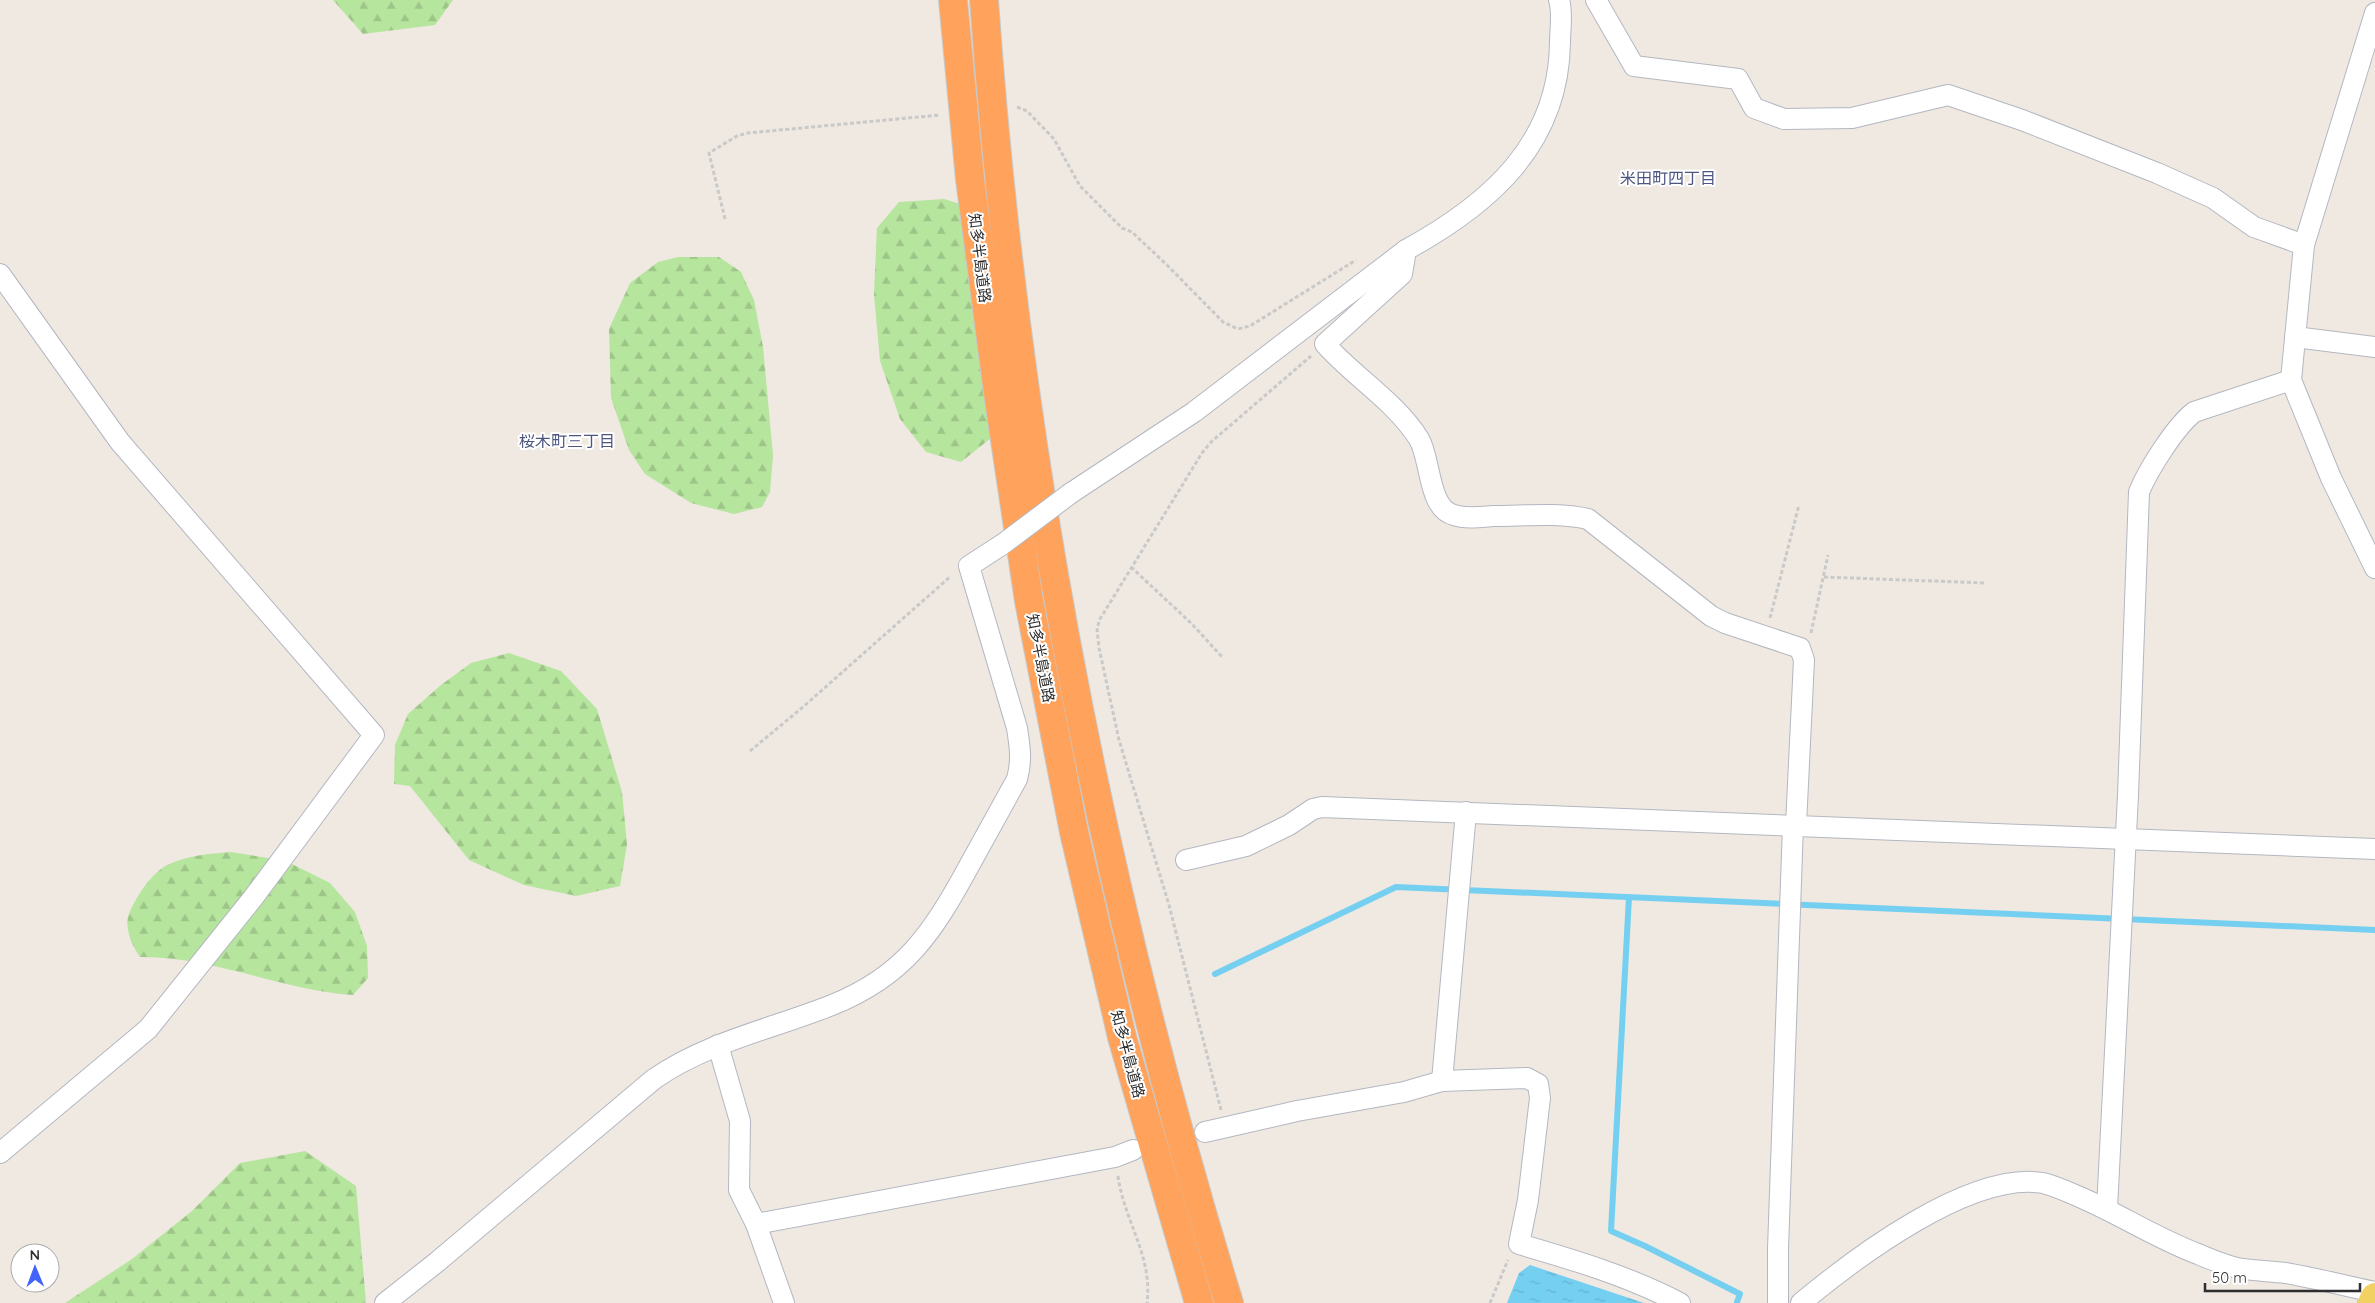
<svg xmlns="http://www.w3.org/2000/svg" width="2375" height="1303" font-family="Quicksand,'Noto Sans JP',sans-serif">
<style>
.forest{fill:url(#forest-firs)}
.water{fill:url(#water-ripples)}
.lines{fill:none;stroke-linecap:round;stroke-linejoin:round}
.stream{stroke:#75cff0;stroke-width:6}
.street-casing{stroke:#b4b7c1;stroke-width:22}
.primary-casing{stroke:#c9c9c9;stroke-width:30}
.highway-casing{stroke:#c9c9c9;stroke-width:30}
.path{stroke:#c9c9c9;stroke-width:3;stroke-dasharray:4 2.5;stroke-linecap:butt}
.street{stroke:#fff;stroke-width:20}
.primary{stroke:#f2d163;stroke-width:28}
.highway{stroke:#ffa35c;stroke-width:28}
.street-bridge-casing{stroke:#b4b7c1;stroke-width:22;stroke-linecap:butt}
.street-bridge{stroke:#fff;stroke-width:20}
.labels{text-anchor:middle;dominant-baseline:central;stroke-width:4;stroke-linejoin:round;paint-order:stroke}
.street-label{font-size:15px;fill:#2e2e2e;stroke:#fff}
.neighbourhood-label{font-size:16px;fill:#4d5680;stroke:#fff}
</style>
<defs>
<pattern id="forest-firs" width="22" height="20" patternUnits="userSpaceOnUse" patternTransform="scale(1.25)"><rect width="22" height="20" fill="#b6e59e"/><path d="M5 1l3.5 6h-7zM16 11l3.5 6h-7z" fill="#9dc588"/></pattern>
<pattern id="water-ripples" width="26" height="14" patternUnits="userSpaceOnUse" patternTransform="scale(1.25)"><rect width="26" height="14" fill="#75cff0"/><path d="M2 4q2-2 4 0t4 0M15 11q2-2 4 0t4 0" fill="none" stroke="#66b2ce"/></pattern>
</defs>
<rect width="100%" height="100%" fill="#efe9e1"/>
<g class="forest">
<polygon points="333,0 453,0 435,25 363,34"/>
<polygon points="944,199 1013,220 1023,283 1011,384 996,434 961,462 926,452 900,419 880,361 874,294 877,228 899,202"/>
<polygon points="678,257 719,257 741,272 754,300 763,347 773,455 770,492 762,507 734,514 691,503 645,474 629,450 611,398 609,329 630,283 658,262"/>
<polygon points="509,653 561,671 597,709 622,792 627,844 620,886 576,896 524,885 469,860 410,786 394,784 395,745 408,714 441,685 471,663"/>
<path d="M231,852L286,861L330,883L355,912L367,946L368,978L353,995C281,990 212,956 140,957C133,948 125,930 128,917C133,901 151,873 167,865C189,855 208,854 231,852Z"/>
<polygon points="305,1151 356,1186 366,1303 65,1303 132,1259 192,1211 240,1163"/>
</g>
<polygon class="water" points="1530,1265 1644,1303 1507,1303 1519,1273"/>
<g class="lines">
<g class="stream">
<polyline points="1629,897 1611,1231 1645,1246 1740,1294 1737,1302"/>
<polyline points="1215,974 1396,887 2375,930"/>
</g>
<g class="street-casing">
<g id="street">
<polyline points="1596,0 1634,66 1738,79 1754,108 1784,119 1852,118 1948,95 2022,120 2157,173 2213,198 2254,227 2304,245"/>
<polyline points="2375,13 2304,245 2291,380 2331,478 2375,568"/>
<path d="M1406,250L1402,274L1325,344C1354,377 1395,401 1419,439C1431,459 1428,509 1454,515C1466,519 1480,517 1493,516C1524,516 1557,512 1588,519L1711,616L1725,623L1800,648L1804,660L1796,825"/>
<polyline points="0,274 120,442 374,735 253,898 148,1029 0,1153"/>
<polyline points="2295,337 2375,347"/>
<path d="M1071,493L1194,412L1406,250C1490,204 1559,144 1560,42C1560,29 1563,12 1559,0"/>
<polyline points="1186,860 1246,846 1289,825 1313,809 1322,807 2375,849"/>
<polyline points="718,1045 740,1121 739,1190 756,1224 784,1303"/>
<polyline points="1442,1081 1466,812"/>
<path d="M1205,1132L1297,1111L1404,1092L1442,1081L1527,1078L1538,1084L1540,1098L1528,1200L1519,1244C1574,1260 1628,1276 1680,1303"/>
<path d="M2107,1209L2128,795L2139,492C2148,470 2175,427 2194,412L2291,380"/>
<polyline points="756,1224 1115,1157 1133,1150"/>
<path d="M385,1303L437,1262L654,1079C707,1042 772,1029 832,1005C905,976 933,932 969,866C985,837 1001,808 1017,779C1022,761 1020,747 1017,728L969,566L1003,544"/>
<polyline points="1778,1303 1778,1249 1793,825"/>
<path d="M1801,1303C1855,1258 1970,1171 2043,1183C2056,1186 2070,1193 2082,1198C2121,1215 2158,1239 2198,1254C2210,1259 2224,1265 2237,1268C2253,1271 2270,1271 2286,1273C2316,1278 2345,1286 2375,1292"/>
</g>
</g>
<g class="primary-casing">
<polyline id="primary" points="2372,1303 2375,1297"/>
</g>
<g class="highway-casing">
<g id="highway">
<polyline points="953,0 970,179 998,393 1029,601 1074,832 1122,1037 1199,1303"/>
<path d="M984,0C1015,442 1099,880 1229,1303"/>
</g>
</g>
<g class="path">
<polyline points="1017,107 1027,111 1054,139 1080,186 1122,228 1132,232 1168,266 1223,322 1238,329 1250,326 1356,260"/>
<polyline points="725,219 709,153 737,136 748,133 940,115"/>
<polyline points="1131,567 1192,624 1223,658"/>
<polyline points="1824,577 1985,583"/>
<polyline points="1770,618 1799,505"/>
<polyline points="1811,633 1828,555"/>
<polyline points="750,751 803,707 951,576"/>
<polyline points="1221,1110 1169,905 1119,740 1099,648 1097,628 1100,619 1202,453 1211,442 1311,356"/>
<path d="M1118,1176C1124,1221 1153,1256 1147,1303"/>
<polyline points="1490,1303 1508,1260"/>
</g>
<use href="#street" class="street"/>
<use href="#primary" class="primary"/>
<use href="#highway" class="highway"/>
<g class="street-bridge-casing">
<polyline id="street-bridge" points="1003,544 1071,493"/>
</g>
<use href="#street-bridge" class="street-bridge"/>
</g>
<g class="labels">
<g class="street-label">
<text transform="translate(980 258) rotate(83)">知多半島道路</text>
<text transform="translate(1041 658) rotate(79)">知多半島道路</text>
<text transform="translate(1128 1054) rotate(75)">知多半島道路</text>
</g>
<g class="neighbourhood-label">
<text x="1668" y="178">米田町四丁目</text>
<text x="567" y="441">桜木町三丁目</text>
</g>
</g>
<g transform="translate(35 1268) rotate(359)"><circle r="24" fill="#ffffff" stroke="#ababab"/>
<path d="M0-4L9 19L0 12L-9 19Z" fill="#4264fb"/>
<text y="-8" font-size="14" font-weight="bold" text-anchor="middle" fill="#2e2e2e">N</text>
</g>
<path d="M2205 1283v8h155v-8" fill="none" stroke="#2e2e2e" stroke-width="2.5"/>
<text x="2212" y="1283" font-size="15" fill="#2e2e2e" stroke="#ffffff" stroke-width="4" paint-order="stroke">50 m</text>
</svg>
